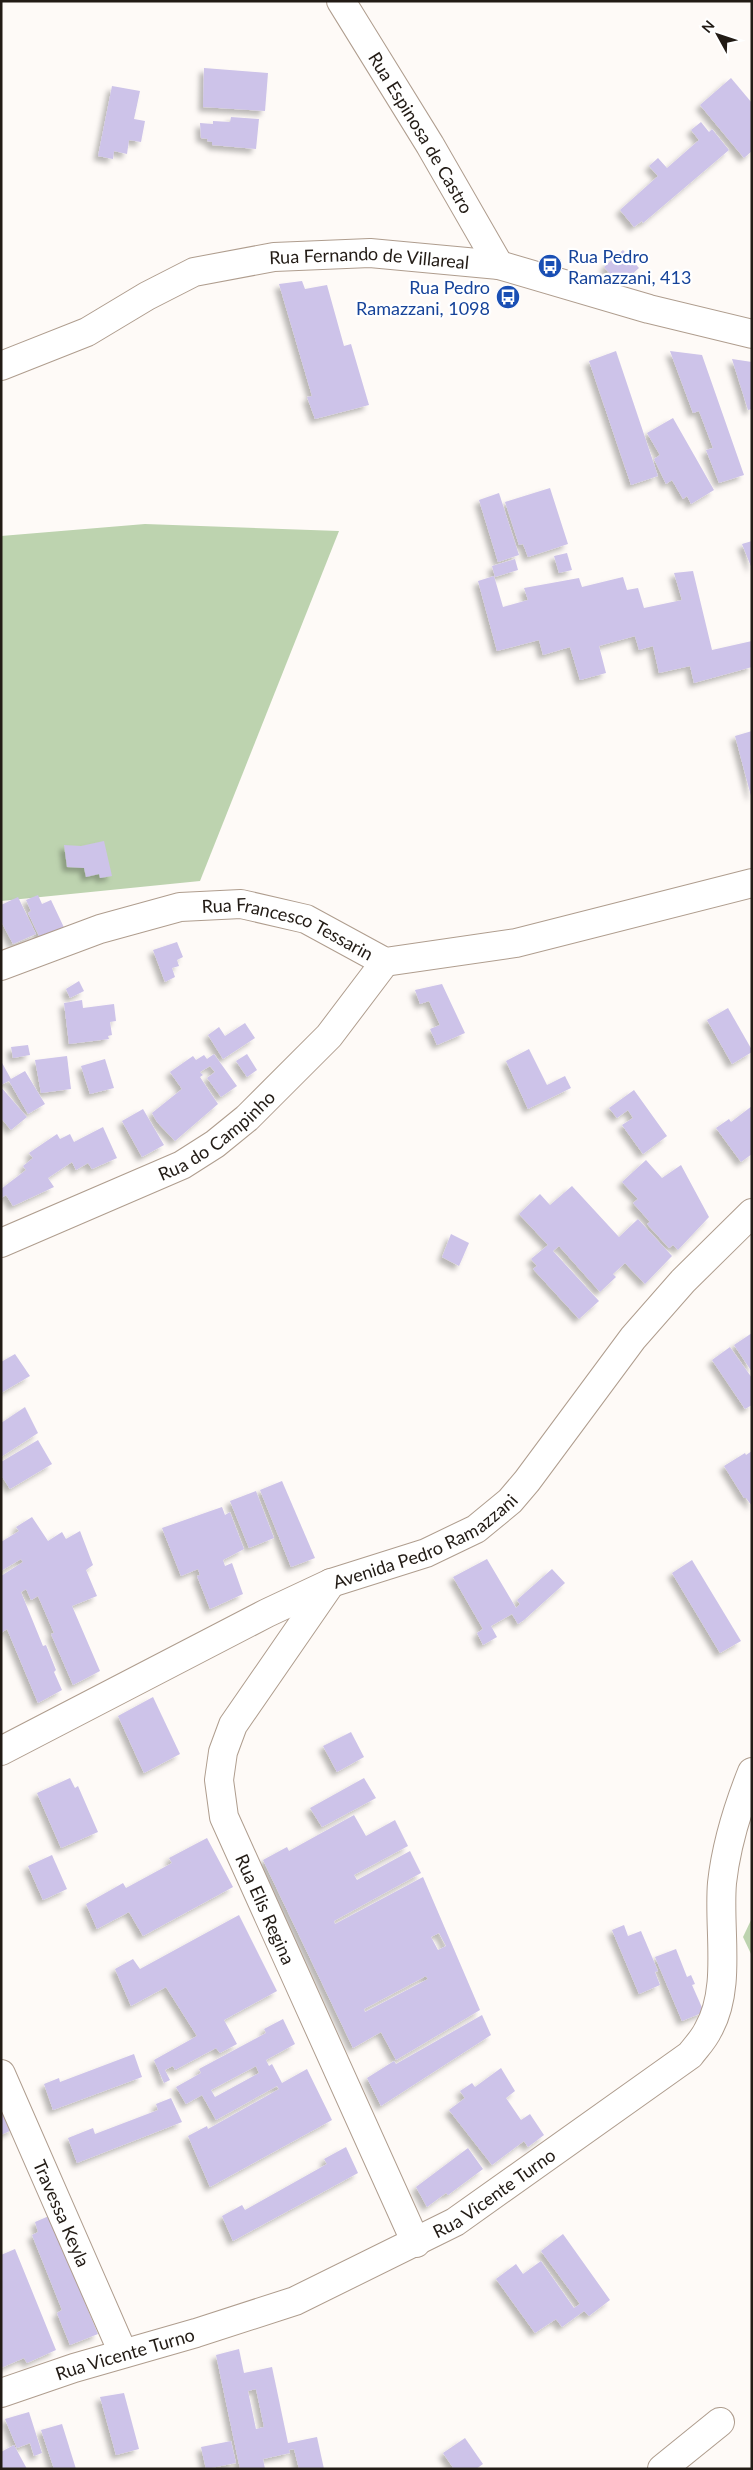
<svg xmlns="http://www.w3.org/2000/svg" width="753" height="2470" font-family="Lato,sans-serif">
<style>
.forest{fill:#bdd3af}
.building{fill:#cdc3e9;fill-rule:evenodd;filter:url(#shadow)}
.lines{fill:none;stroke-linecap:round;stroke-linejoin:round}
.minor-casing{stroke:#af9d8e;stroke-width:30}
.minor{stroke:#fff;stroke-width:28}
.labels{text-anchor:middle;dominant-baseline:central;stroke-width:4.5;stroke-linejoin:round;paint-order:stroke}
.street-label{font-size:18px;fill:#221b15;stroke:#fff}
.transit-label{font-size:18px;fill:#164399;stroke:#fff;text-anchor:start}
</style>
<defs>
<filter id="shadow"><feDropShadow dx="-4.5" dy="4.5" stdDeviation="2.5" flood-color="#0004"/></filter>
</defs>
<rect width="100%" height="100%" fill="#fefaf7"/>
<g class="forest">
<polygon points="145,524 339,531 200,881 1,901 1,536"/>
<polygon points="752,1918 752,1956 743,1937"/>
</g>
<g class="building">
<polygon points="204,68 268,73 265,111 203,107"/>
<polygon points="731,78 752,103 752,151 744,158 700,105"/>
<polygon points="112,86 140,91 134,119 145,121 141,142 129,140 127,154 114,151 113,159 98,156"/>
<polygon points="231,117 259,119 256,149 212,145 212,142 207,141 208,139 201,138 200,123 213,124 213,121 230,122"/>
<polygon points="701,122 709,132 712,129 729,150 643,223 642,221 634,227 620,210 658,176 649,166 658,158 667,168 699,140 691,130"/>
<polygon points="623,250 639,268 620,285 604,267"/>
<polygon points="302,281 305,289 327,285 344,346 351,344 369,405 315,419 307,397 312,396 279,284"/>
<polygon points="616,351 658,476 631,485 589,361"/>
<polygon points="670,351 702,355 744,475 719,483 706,450 713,448 699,411 693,413"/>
<polygon points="732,359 752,362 752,409 748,410"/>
<polygon points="673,418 714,490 691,504 687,496 683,499 672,480 666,484 654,459 660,455 647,433"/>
<polygon points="550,488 568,544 528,557 523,544 519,545 505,502"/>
<polygon points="499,493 519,555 498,562 479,500"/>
<polygon points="752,541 752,569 742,544"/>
<polygon points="567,553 572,570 559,573 554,556"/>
<polygon points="515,559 518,570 495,577 492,566"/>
<polygon points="693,571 712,650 752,641 752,667 694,683 690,666 659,673 653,646 639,650 635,636 599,646 606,673 580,680 570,647 543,655 539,640 497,651 478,581 494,576 503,607 528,600 524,588 579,578 582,587 623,577 627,590 638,588 644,608 682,600 674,573"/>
<polygon points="752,731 752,796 751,796 735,736"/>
<polygon points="104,841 112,876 100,878 99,874 86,877 84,868 67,867 64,845 81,846"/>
<polygon points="38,895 42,904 51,900 68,936 44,946 28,913 31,911 26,900"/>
<polygon points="18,897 36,934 13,944 1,921 1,905"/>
<polygon points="177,942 183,957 177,960 179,966 172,968 175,977 165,982 153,950"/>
<polygon points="79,981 84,991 70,998 66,989"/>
<polygon points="442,984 465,1033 437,1045 430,1029 440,1025 429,1001 420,1004 415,990"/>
<polygon points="82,1000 83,1008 114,1004 116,1021 110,1022 112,1035 108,1036 109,1039 69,1044 64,1003"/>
<polygon points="728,1008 752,1050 752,1052 732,1064 707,1020"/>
<polygon points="245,1023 255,1038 223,1059 208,1035 219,1027 225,1036"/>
<polygon points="28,1045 30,1055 13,1058 11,1047"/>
<polygon points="529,1049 547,1085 565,1076 571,1088 528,1109 506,1061"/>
<polygon points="214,1054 237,1086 221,1097 207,1078 215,1072 210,1066 200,1072 203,1075 200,1077 218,1104 175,1141 157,1122 152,1113 182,1089 170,1072 193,1056 196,1060 204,1055 207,1059"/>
<polygon points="247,1054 257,1070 247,1077 236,1061"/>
<polygon points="67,1056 71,1089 41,1093 35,1060"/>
<polygon points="105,1059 114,1088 90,1094 81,1066"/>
<polygon points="1,1061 11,1079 25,1071 45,1104 28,1114 9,1081 1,1085"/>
<polygon points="1,1087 27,1117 11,1130 1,1118"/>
<polygon points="634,1090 667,1136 643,1154 622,1125 633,1118 628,1110 617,1118 609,1108"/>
<polygon points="752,1106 752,1154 741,1162 716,1128 729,1119 731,1122"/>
<polygon points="143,1109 164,1145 142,1157 122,1121"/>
<polygon points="103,1127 117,1158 92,1169 88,1163 76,1170 72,1162 48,1178 54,1187 13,1206 6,1195 1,1198 1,1189 26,1170 23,1166 33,1158 29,1153 57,1134 60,1139 70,1134 74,1142"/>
<polygon points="646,1160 662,1178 681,1165 709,1217 678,1250 673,1245 669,1248 647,1224 650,1222 633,1203 638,1199 622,1182"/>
<polygon points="572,1186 619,1237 638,1219 672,1256 645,1284 625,1263 613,1274 616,1277 600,1292 559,1246 553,1251 599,1301 579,1319 533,1269 537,1266 531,1259 548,1245 519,1214 540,1194 550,1205"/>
<polygon points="451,1234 469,1243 459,1266 442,1257"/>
<polygon points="752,1333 752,1372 734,1345"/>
<polygon points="730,1347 752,1378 752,1405 745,1409 712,1360"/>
<polygon points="15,1354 30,1376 1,1393 1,1362"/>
<polygon points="25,1407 38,1433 1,1457 1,1423"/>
<polygon points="38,1440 52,1464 10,1489 1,1475 1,1462"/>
<polygon points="752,1451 752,1506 746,1498 744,1498 724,1466 745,1453 746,1455"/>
<polygon points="282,1481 315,1558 291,1567 260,1490"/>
<polygon points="256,1491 274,1538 249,1548 230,1501"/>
<polygon points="222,1507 225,1515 230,1512 244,1549 223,1560 225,1566 232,1563 243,1594 210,1609 197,1576 200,1575 198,1569 181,1576 162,1528"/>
<polygon points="32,1517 48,1541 62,1532 66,1539 80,1531 93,1565 86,1570 97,1596 72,1606 100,1671 73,1685 51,1634 54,1633 38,1596 31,1600 26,1589 21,1592 43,1646 46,1645 56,1670 54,1672 62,1690 38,1703 7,1629 1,1633 1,1576 23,1562 21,1559 1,1571 1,1542 19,1531 16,1527"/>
<polygon points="487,1559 516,1608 520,1604 517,1600 552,1569 565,1583 524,1620 518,1624 512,1614 491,1626 497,1637 483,1645 477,1633 483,1629 453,1577"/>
<polygon points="692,1560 741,1641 720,1653 672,1573"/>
<polygon points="153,1697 180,1754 144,1773 118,1716"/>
<polygon points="351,1732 364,1757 337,1772 323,1746"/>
<polygon points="70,1778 75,1788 78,1786 98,1832 61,1848 37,1793"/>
<polygon points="364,1778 376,1798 322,1827 310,1808"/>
<path d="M354,1815L366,1836L395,1820L408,1846L354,1875L357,1880L410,1851L421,1873L334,1921L335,1924L423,1877L480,2010L396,2060L381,2032L353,2048L263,1860L287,1847L289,1851ZM439,1933L446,1946L438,1950L431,1937ZM426,1976L428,1979L365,2012L364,2009Z"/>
<polygon points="207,1838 233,1887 143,1936 129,1912 97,1929 86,1904 123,1883 126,1888 172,1863 169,1858"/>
<polygon points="52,1855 67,1889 43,1900 28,1866"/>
<polygon points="239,1915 277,1991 224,2020 237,2044 220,2053 216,2048 175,2070 173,2066 165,2070 170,2080 164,2083 154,2060 197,2036 166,1987 131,2006 115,1969 133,1959 140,1969"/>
<polygon points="624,1925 628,1936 641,1931 658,1971 655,1972 660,1985 639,1994 612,1930"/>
<polygon points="676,1949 687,1977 691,1975 695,1984 692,1985 704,2012 682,2021 655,1957"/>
<polygon points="482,2015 491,2035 381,2106 367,2078 394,2061 396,2064"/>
<path d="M283,2019L295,2044L266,2060L269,2066L272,2064L282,2083L307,2069L332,2120L210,2187L188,2136L207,2126L208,2129L279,2089L277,2086L216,2120L202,2095L186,2104L176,2087L201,2073L199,2069L266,2033L264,2029ZM256,2066L259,2073L215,2097L211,2090Z"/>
<polygon points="134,2054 142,2077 53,2110 44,2084 59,2078 60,2082"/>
<polygon points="501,2068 515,2091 506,2098 521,2120 530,2114 544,2135 528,2147 524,2141 492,2165 449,2110 465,2098 460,2091 472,2083 475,2087"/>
<polygon points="171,2098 182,2122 77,2163 68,2138 93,2128 95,2134 158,2110 156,2104"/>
<polygon points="1,2103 14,2129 1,2135"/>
<polygon points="346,2147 358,2173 233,2241 222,2216 242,2205 245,2210 327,2164 324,2159"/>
<polygon points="468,2148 483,2169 448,2195 446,2193 427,2207 416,2187"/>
<polygon points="49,2216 98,2334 70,2345 57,2313 62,2310 32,2235 38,2232 35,2222"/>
<polygon points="563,2234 610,2300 589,2316 584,2311 562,2327 556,2319 535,2333 496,2279 516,2264 523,2274 541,2261 574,2308 580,2304 541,2251"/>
<polygon points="15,2249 56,2350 27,2363 24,2358 1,2368 1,2255"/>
<path d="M239,2349L244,2373L272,2367L288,2443L317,2437L324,2469H299L294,2449L289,2450L290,2453L263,2459L265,2469H240L216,2355ZM256,2389L264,2427L256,2429L248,2391Z"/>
<polygon points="124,2393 139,2449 116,2455 100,2397"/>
<polygon points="29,2412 42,2453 34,2456 30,2443 17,2448 5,2419"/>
<polygon points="62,2424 76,2469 54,2469 41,2430"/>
<polygon points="465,2438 483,2464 476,2469 454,2469 443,2453"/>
<polygon points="231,2441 236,2463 206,2469 201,2447"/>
<polygon points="14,2445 27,2469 3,2469 1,2465 1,2452"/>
</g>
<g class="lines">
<g class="minor-casing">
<g id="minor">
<path id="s1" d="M341,1L430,145L499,265"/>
<path id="s2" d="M1,366L87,332L147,296L194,272L274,257L370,253L499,265L649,309L752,334"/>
<path id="s3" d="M1,966L100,929L180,907L241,904L306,919L385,962L516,943L752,883"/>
<path id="s4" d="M1,1243L182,1165L215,1144L247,1118L329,1036L385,962"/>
<path id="s5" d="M331,1583L233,1725L223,1752L219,1780L224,1817L416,2243"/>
<path id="s6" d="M1,1751L267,1613L331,1583L426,1553L476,1529L510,1501L527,1481L633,1338L683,1281L752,1213"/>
<path id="s7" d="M1,2074L123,2353"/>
<path id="s8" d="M1,2393L74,2368L196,2333L295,2301L455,2222L690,2055C696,2047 704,2039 708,2030C732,1989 718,1929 722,1883C726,1846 738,1807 752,1772"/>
<polyline points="662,2469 720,2422"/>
</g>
</g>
<use href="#minor" class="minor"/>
</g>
<defs>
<g id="bus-disc" transform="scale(1.25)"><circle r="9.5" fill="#1a4fb4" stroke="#fff"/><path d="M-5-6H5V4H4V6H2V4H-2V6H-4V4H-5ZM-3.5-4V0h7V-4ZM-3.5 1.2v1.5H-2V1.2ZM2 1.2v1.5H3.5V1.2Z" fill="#fff"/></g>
</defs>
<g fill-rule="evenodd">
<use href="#bus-disc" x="550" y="266"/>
<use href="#bus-disc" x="508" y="297"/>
</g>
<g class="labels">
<g class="street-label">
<text stroke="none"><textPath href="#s1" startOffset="154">Rua Espinosa de Castro</textPath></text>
<text stroke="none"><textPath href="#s2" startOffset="392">Rua Fernando de Villareal</textPath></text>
<text stroke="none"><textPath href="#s3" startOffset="301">Rua Francesco Tessarin</textPath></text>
<text stroke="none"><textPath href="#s4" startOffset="242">Rua do Campinho</textPath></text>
<text stroke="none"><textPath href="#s6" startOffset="474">Avenida Pedro Ramazzani</textPath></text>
<text stroke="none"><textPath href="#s5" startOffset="368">Rua Elis Regina</textPath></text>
<text stroke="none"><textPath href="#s8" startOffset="535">Rua Vicente Turno</textPath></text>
<text stroke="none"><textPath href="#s7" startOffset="152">Travessa Keyla</textPath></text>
<text stroke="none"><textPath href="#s8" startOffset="130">Rua Vicente Turno</textPath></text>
</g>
<g class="transit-label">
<text x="568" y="256">Rua Pedro<tspan x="568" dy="21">Ramazzani, 413</tspan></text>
<text x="490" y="287" text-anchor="end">Rua Pedro<tspan x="490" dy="21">Ramazzani, 1098</tspan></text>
</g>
</g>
<rect width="753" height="2470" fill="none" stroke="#221b15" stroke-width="5"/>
<g transform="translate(718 35) rotate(310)" stroke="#ffffff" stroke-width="4" paint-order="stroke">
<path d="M0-4L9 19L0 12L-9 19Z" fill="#221b15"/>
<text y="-8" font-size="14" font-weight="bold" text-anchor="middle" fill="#221b15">N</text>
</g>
</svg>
